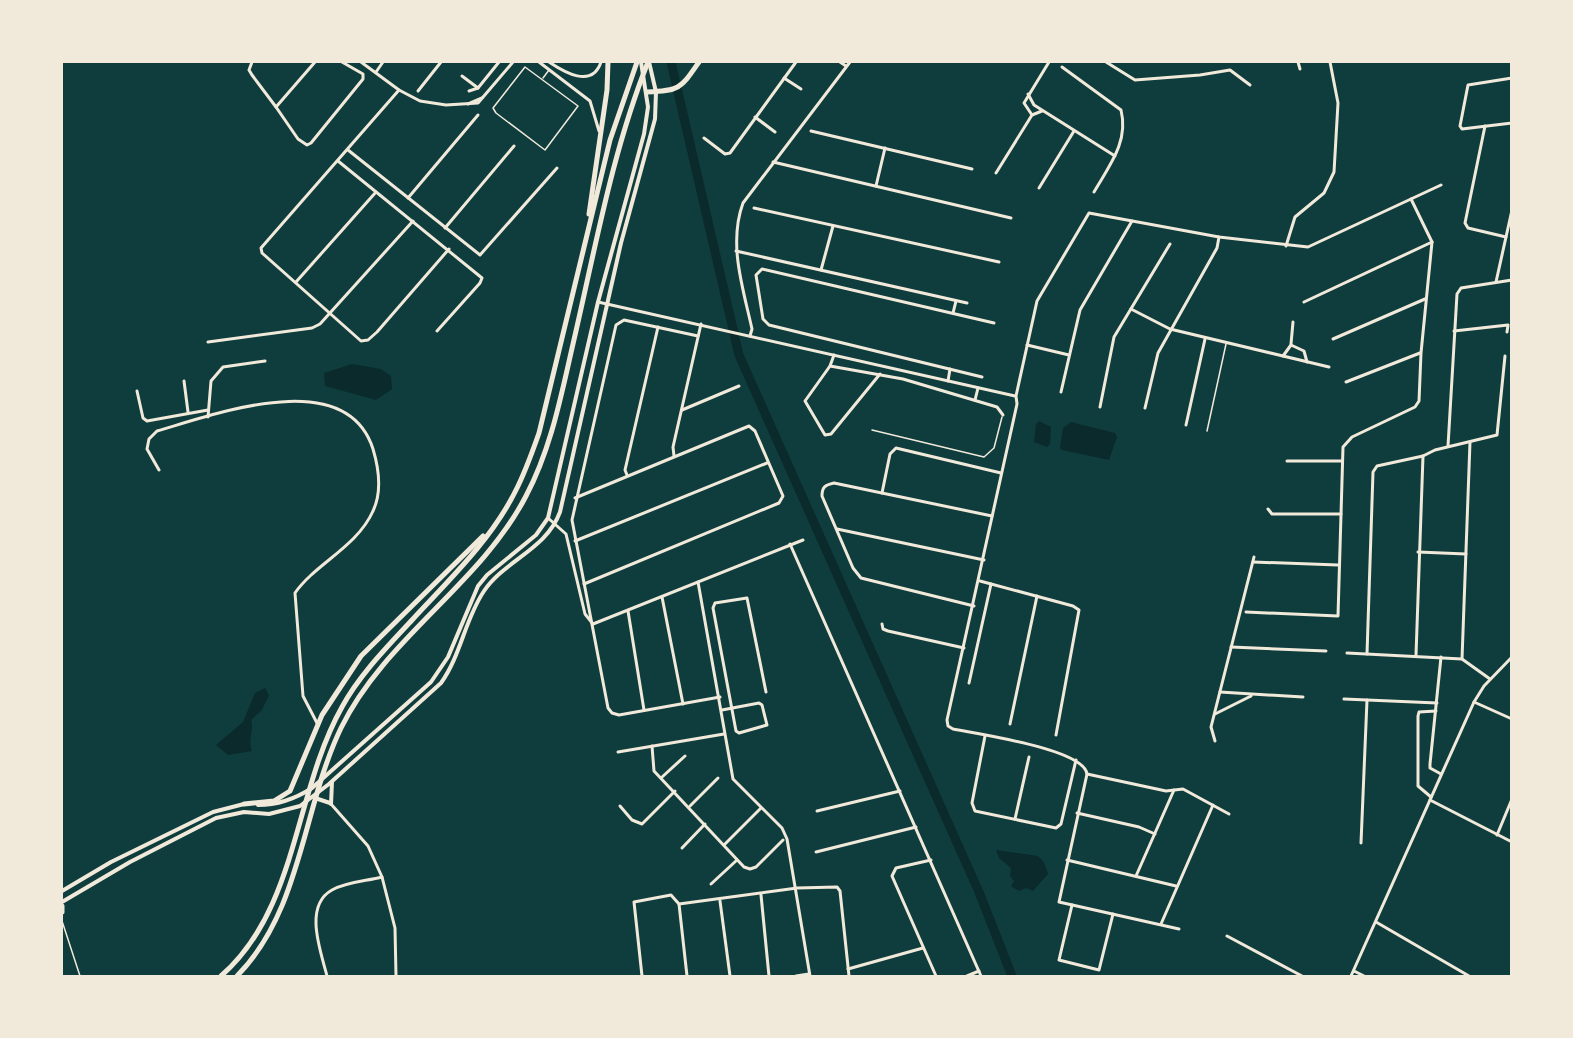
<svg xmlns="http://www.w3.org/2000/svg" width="1573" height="1038" font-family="Spectral,serif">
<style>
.water{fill:#0a2a2b}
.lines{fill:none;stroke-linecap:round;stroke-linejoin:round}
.river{stroke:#0a2a2b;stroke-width:9}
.service{stroke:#f1e9da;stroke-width:1.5}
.minor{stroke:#f1e9da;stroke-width:3}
.tertiary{stroke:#f1e9da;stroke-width:4}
.motorway{stroke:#f1e9da;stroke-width:5}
</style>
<rect width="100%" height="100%" fill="#0f3d3e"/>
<g class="water">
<polygon points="352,364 381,369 391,376 392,389 376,400 325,386 324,373"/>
<polygon points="1039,421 1051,427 1050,444 1047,447 1034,442 1036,424"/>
<polygon points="1071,422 1115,433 1117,437 1109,460 1062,450 1060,448 1063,428"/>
<path d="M265,688L269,695L262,710L251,720C255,730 247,739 252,751L228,755L216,745L243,722L255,693Z"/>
<polygon points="996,850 1038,856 1044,862 1048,874 1033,891 1026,888 1019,891 1011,886 1014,881 1010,876 1011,868 999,858"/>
</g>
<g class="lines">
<polyline class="river" points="671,62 739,355 979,892 1012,976"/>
<g class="service">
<polygon points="525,67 578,106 545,150 496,113 493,108"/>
<polyline points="543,78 549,70"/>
<polyline points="872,430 984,457 994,448 1002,417"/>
<polyline points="1207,431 1226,344"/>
<polyline points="62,921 80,976"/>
</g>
<g class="minor">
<polyline points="252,62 249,70 252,75 276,107"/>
<polyline points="315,62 276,107 298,139 307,145 311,143 363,79 363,74 342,62"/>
<polyline points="361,62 399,90 420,101 446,105 478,103 513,62"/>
<polyline points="539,62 590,101 599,131"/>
<path d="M549,62C564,72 592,89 601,62"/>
<polyline points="840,62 846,66"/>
<polyline points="1106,62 1135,80 1200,75 1230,70 1250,85"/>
<polyline points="1298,62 1300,69"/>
<path d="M1062,67L1121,110C1129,142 1109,166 1094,192"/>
<polyline points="376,72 383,62"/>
<polyline points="462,76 478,88 499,62"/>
<polyline points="784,78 801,89"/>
<polyline points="1512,78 1468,85 1460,126 1462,129 1512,123"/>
<polyline points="399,90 261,248 262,253 361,341 368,340 377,332 449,249"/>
<polyline points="418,91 441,62"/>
<polyline points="469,91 478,88"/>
<polyline points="1028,94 1034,105 1115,156"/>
<polyline points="468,104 482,98"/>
<polyline points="1032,115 1024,103 1049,62"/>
<polyline points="755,117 775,132"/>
<polyline points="1485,126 1465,223 1468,228 1506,237"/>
<polyline points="811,131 972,169"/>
<polyline points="704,138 725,154 730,153 796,62"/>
<polyline points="348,150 480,255 557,168"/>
<polyline points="338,161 482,278 480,283 437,331"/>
<polyline points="773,162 1011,218"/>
<polyline points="996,173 1032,115 1042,111"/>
<polyline points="876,186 885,148"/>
<polyline points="1039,188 1074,131"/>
<polyline points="408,198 478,115"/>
<polyline points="754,208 999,262"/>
<polyline points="445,228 514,146"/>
<polyline points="1286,246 1295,217 1324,193 1334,172 1338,103 1330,62"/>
<polyline points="736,251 967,303"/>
<polyline points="821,270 833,226"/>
<polyline points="296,282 376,192"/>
<polyline points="1496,282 1512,210"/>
<polyline points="598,302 1015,396"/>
<polyline points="1304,302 1432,242"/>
<polyline points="1131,309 1170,329 1329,367"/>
<polyline points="953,313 956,301"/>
<polyline points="1454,331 1508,325 1507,332"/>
<polyline points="698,336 624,320 616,325 572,520 608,708 612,713 619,715 720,697"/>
<path d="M750,336L752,329C743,288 728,244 743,203L850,62"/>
<polyline points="1333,339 1425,299"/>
<polyline points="208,342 312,328 320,324 413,221"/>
<polyline points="1291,344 1293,322"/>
<polyline points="1027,345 1069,355"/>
<polyline points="834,355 830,366 805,401 825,435 831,434 880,374"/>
<polyline points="1283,356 1291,345 1304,351 1307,362"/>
<polyline points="830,366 903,379 997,407 1003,415"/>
<polyline points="982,377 769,325 763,319 756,275 762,269 994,323"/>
<polyline points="184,381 188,412"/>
<polyline points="948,381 950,369"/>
<polyline points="1346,382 1420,353"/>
<polyline points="137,391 143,418 147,421 208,410"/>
<polyline points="1061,392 1080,310 1132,221"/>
<polyline points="975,400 978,388"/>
<polyline points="1100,407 1114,337 1170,244"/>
<polyline points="1145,408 1158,353 1217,248 1219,237"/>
<polyline points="682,410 739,386"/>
<polyline points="208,417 211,381 223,367 265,361"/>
<polyline points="1186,425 1205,339"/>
<polyline points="1448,446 1457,294 1461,288 1512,280"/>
<polyline points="674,456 673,447 701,324"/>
<polyline points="1287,461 1342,461"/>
<path d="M159,470L147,449L149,439L157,431C216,414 346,365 373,449C379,469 382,492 373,511C357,547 315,564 295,593L303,696L317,723"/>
<polyline points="627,475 625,470 658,327"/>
<polyline points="882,493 890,454 896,448 1001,473"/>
<polyline points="575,498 749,426 755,431 783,496 779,503 584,584"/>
<polyline points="1268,509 1272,514 1341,514"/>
<polyline points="548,518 566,534 585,614 593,624"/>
<polyline points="837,529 984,560"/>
<polyline points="575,541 767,463"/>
<polyline points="790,544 981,976"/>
<polyline points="1418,552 1466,554"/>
<polyline points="1253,562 1338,565"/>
<polyline points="980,581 1073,606 1079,610 1056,735"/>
<polyline points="698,582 733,779 782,828 787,839 810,976"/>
<polyline points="662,597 683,704"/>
<path d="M974,606L861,578L853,568L822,496C822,487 825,485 834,483L992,516"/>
<polyline points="628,611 644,710"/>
<polyline points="1246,612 1338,616 1343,447 1352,437 1415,407 1419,401 1421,353 1432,242 1411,199"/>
<polyline points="593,624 803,540"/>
<polyline points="882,624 883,629 888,631 964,648"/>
<polyline points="1231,647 1326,651"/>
<polyline points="1347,653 1462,659 1490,679"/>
<polyline points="1367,654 1373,472 1377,466 1423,456 1435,450 1497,435 1505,356"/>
<polyline points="1416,655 1423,456"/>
<polyline points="1441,657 1430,764 1430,768 1441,774"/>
<polyline points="1462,659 1470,442"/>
<polyline points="969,683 991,584"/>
<polyline points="1220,692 1303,697"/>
<polyline points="1344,699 1437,703"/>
<polyline points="1474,702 1512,719"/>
<polyline points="722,710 759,703 762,705 767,725 739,733 736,731 713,608 715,603 747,598 766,692"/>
<polyline points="1215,714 1251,696"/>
<polyline points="1010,724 1037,596"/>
<polyline points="985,736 972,803 975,811 1056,828 1061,824 1076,760"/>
<polyline points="1215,741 1211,727 1254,557"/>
<polyline points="652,746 654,771 744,867 750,869 756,867 783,840"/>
<polyline points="618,752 724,734"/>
<polyline points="1087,774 1166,791 1183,789 1229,814"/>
<polyline points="661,778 685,756"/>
<polyline points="1431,797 1418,786 1418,716 1419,712 1436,711"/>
<polyline points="1430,800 1512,842"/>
<polyline points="620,806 632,820 642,824 675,791"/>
<polyline points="690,806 718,778"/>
<polyline points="817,811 900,791"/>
<polyline points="1077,813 1139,827 1155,834"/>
<polyline points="1015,819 1029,757"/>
<polyline points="1497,835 1512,799"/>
<polyline points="1361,843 1367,700"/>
<polyline points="724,845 761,808"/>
<polyline points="682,848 705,824"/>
<polyline points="816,852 916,827"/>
<polyline points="931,860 896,868 892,876 936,976"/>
<polyline points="1067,860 1176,886"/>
<polyline points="1136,876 1174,790"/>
<polyline points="382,877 395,928 396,976"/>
<polyline points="711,884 737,860"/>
<polyline points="761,895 769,976"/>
<polyline points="720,901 730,976"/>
<polyline points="679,904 797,888 837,887 840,891 849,976"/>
<polyline points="1072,905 1059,960 1099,970 1113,914"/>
<polyline points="1376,922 1469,976"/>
<polyline points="1161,924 1213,805"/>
<path d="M1179,929L1059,902L1087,774C1084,749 977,734 953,729L948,726L947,720L1017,404L1016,396L1037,301L1089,213L1219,237L1308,247L1441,185"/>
<polyline points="1227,936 1302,976"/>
<polyline points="848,969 923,948"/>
<polyline points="1354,971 1364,976"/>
<path d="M327,976C321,952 303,906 332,890C346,882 367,881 382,877L368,846L331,804"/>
<polyline points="642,976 634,902 671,895 679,904 687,976"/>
<polyline points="796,976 809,974"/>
<polyline points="967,976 979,971"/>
<polyline points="1351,976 1474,702 1484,686 1512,657"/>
</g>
<g class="tertiary">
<polyline points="315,798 330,803"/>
<polyline points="331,804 332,782"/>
<path d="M258,805C279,805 295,799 312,788L431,682L448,657L478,586L487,575L536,535L548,518L598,302L644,134L648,107L641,62"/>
<polyline points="62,891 111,862 213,812 244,804"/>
<path d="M62,902L130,862L216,818L244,812L269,814L300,806L329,784L441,683C461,655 465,619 484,591C505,560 546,550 560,512L621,243L655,119L656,92L649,62"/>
</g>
<g class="motorway">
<path d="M647,92C680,91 681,88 699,62"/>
<polyline points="589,214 607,90 608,62"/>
<polyline points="244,804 274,801 290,791 322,715 361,656 483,536"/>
<polyline points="62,906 62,912"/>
<path d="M221,976C298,909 294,792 342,707C360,674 388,646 413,619C449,580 491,540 515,492C525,473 532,453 539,433L610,140L637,62"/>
<path d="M237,976C302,910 302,809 341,728C385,638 480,585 526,496C551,449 561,396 573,344C595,250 612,152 648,62"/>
</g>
</g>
<rect width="1573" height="1038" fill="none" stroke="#f1e9da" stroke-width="126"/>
</svg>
